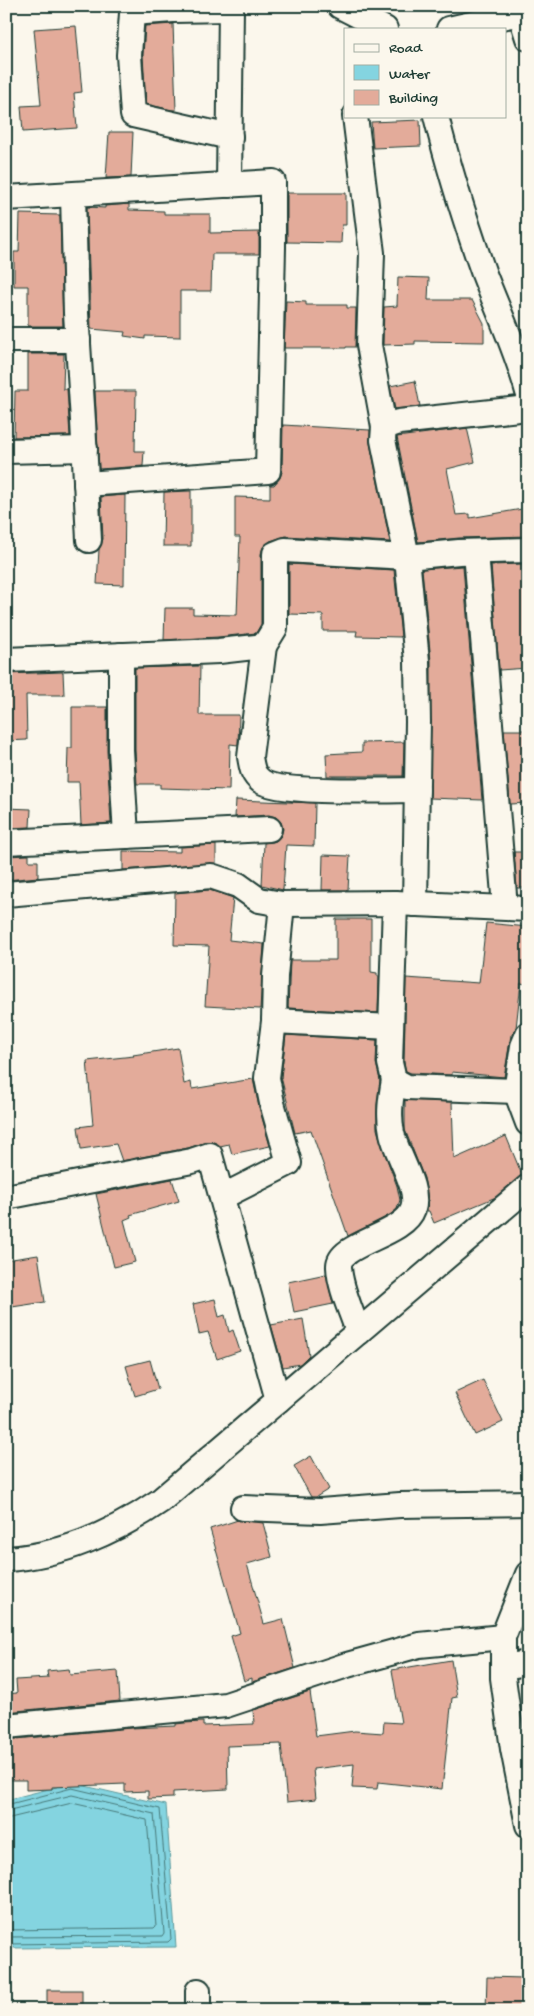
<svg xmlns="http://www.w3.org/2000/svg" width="534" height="2016" font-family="'Gochi Hand',sans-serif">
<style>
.water{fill:#84d4e0;stroke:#5c989b}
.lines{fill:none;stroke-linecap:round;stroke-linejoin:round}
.shore{stroke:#477979;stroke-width:1}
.building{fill:#e3ab9a;stroke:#1f3d34}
.street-casing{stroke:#1f3d34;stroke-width:28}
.street{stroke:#fbf7ec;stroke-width:24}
</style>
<rect width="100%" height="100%" fill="#fbf7ec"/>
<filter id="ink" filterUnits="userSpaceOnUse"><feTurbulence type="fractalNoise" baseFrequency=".02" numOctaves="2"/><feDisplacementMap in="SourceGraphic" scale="10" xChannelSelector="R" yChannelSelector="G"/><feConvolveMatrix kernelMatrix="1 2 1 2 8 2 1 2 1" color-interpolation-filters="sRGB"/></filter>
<g filter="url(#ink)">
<polygon class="water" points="72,1783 166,1805 176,1947 6,1948 6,1800"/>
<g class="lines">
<g class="shore">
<polyline points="6,1805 72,1788 160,1809 171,1939 168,1942 6,1944"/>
<polyline points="6,1811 72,1795 154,1814 164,1933 162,1936 6,1937"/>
<polyline points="6,1819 72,1803 147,1820 156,1926 154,1928 6,1930"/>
</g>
</g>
<g class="building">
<polygon points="173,24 176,110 171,110 146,104 143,55 145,26"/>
<polygon points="76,26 82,92 74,93 77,128 23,132 21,106 41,105 34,29"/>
<polygon points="420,120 421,146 373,148 371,122"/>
<polygon points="109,132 133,132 131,177 106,178"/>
<polygon points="287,193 346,193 346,225 342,225 341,243 287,242"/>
<polygon points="129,204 129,210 164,211 164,214 210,214 210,233 259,232 259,254 212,254 211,291 180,291 180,337 145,336 145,339 124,336 125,332 91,329 87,207 105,208 105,206"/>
<polygon points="20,214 60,215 63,326 28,326 28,286 14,286 14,252 19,252"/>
<polygon points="398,277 429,278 428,300 472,300 484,323 484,342 415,341 415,344 383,345 384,307 397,306"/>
<polygon points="286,301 306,302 306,305 347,305 347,308 356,308 355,347 346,347 346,348 284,348"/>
<polygon points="28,354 64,354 63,389 67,389 70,436 14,437 15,391 28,391"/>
<polygon points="415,381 420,406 395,409 390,386"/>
<polygon points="95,391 136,391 135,451 144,451 143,466 99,469"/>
<polygon points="283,425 370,430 370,443 390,542 286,536 270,541 263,547 261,554 261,624 256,633 218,637 164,640 165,608 193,608 193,614 237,615 240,537 235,537 235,497 270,498 270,485 274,485 280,478 282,472"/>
<polygon points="467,428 475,462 447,469 456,515 470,514 470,518 528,508 528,536 459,538 418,542 397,437"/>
<polygon points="191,491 191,546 163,546 164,492"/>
<polygon points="125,495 124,585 97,584 99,549 103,539 101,497"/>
<polygon points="289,564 394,570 401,637 356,636 357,631 323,631 323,615 289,614"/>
<polygon points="522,564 528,624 528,668 499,670 491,565"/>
<polygon points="463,566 482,800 430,798 431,661 422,569"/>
<polygon points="200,666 199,715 239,715 238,745 230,744 229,790 160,788 160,784 137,784 135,750 135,668"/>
<polygon points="63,672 64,695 26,695 27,740 6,741 6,674"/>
<polygon points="72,707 107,707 107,751 111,823 81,825 79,782 67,782 68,748 72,748"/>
<polygon points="504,730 528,730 528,803 510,804"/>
<polygon points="404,742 403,776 327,776 326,754 362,752 362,743"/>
<polygon points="236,800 315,803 314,846 286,845 283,890 262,885 264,843 276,841 281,836 283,829 281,822 276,817 269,815 235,817"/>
<polygon points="6,808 31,809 30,827 6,828"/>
<polygon points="216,845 216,863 123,870 123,851 180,852 180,847"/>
<polygon points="514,852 528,852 528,888 517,888"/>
<polygon points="29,855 29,861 38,861 38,877 6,880 6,856"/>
<polygon points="323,855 350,856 348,890 322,890"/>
<polygon points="209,890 233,898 229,940 264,944 260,1009 205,1006 209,946 174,945 175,893"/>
<polygon points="336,919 371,919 371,972 377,973 377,976 379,976 378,1013 288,1008 290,960 336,960"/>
<polygon points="486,923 528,927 528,964 525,984 521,983 516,1028 513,1035 511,1035 504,1077 452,1072 452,1075 411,1073 406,1071 404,1062 406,978 479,983"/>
<polygon points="286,1035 377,1040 376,1063 380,1080 377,1105 377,1129 382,1146 397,1186 400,1200 397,1209 390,1215 348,1236 311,1130 295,1133 281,1077"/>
<polygon points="178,1048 184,1084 191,1082 192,1089 253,1079 259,1107 270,1146 232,1154 229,1144 220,1146 213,1142 206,1142 188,1148 122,1161 116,1144 81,1149 78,1127 93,1125 87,1061 134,1056 133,1055"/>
<polygon points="405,1100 452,1102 454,1159 506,1136 522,1175 496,1197 434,1223 429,1211 427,1211 428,1199 424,1178 405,1130"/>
<polygon points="172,1179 179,1201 130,1215 131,1217 124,1220 135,1262 114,1267 96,1194"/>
<polygon points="38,1255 45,1302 12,1307 6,1260"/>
<polygon points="326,1274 333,1304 294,1312 288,1282"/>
<polygon points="215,1299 219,1317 225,1315 229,1332 233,1330 240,1351 217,1359 208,1332 199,1334 193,1304"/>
<polygon points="303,1319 309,1355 300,1364 283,1367 271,1325"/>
<polygon points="150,1360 158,1389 135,1396 126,1366"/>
<polygon points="483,1380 503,1422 475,1435 455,1393"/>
<polygon points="311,1456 329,1489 316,1497 311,1497 294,1466"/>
<polygon points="238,1520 263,1523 272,1557 247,1564 264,1624 283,1619 295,1668 252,1682 252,1678 244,1681 231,1636 240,1633 210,1529"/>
<polygon points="451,1660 457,1697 452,1698 442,1789 378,1782 377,1789 352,1788 354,1764 313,1769 316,1799 287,1802 281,1744 227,1746 228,1789 173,1792 173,1798 148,1799 148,1791 125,1792 125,1784 52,1787 52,1789 26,1790 26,1780 6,1780 6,1740 131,1728 176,1726 176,1724 184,1723 203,1722 203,1726 254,1724 253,1710 310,1692 316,1736 355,1731 383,1733 384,1722 401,1723 392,1670"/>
<polygon points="69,1669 70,1675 118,1671 120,1701 6,1712 6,1694 17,1693 16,1680 48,1678 47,1671"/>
<polygon points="487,1977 523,1978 522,2010 486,2010"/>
<rect x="47" y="1990" width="35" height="20"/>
</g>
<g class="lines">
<g class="street-casing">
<g id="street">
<polyline points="340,6 385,29"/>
<polyline points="518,6 528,38"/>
<polyline points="449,29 520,13"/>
<polyline points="355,116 372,253 369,345 384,427"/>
<path d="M436,116C449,169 466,223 484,274C499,313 517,351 528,392"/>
<polyline points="230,137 133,115 129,55 132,13 173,10 231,9"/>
<polyline points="229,185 231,6"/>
<polyline points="73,195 76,313 83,421 89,540"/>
<polyline points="6,198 273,182 273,247 268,471 86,484"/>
<polyline points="6,340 78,340"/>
<polyline points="6,451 85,449"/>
<polyline points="476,552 505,907"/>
<path d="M264,646L250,757C252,767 252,774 261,781C278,794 390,790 417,790"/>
<polyline points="121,655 121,750 126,836"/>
<polyline points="6,660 219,651 264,646 275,628 275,554 285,550 407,557 459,552 528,550"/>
<polyline points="6,842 269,829"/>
<polyline points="6,894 211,876 238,885 259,900 282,904 395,903 528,909"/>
<polyline points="395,903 390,1063 394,1080 407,1087 516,1091"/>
<polyline points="415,904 418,722 417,661 407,557 383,440 384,427 399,422 528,408"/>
<polyline points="274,1021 391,1027"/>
<polyline points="528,1034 523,1046 516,1091 528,1123"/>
<polyline points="6,1197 192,1161 210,1155 278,1400"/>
<polyline points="222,1197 289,1163 272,1103 267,1078 274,1021 275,976 282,904"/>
<path d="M358,1332C352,1312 340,1289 339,1267C337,1243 404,1236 413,1209C420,1188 396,1154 392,1133C388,1115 391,1097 394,1080"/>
<polyline points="243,1508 320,1511 400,1505 528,1503"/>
<path d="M6,1559C61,1556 115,1532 160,1501L528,1187"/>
<polyline points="528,1574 503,1637 503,1678 513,1749 528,1825"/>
<polyline points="503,1667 528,1663"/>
<polyline points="6,1726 226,1705 347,1665 419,1645 503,1637"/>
<polyline points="198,2010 198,1991"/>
</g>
</g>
<use href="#street" class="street"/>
</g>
</g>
<rect width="534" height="2016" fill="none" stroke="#fbf7ec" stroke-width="25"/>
<rect x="12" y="12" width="509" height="1991" fill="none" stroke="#1f3d34" stroke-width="2" filter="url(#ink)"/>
<rect x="344" y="28" width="162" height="90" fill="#fbf7ec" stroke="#a3ada2"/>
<rect x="354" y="44" width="25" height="8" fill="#fbf7ec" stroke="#a3ada2"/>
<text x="389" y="52" font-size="15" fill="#1f3d34">Road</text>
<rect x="354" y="65" width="25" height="15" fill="#84d4e0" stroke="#a3ada2"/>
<text x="389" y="78" font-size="15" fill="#1f3d34">Water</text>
<rect x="354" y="90" width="25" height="15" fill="#e3ab9a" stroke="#a3ada2"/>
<text x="389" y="102" font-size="15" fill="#1f3d34">Building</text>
</svg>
